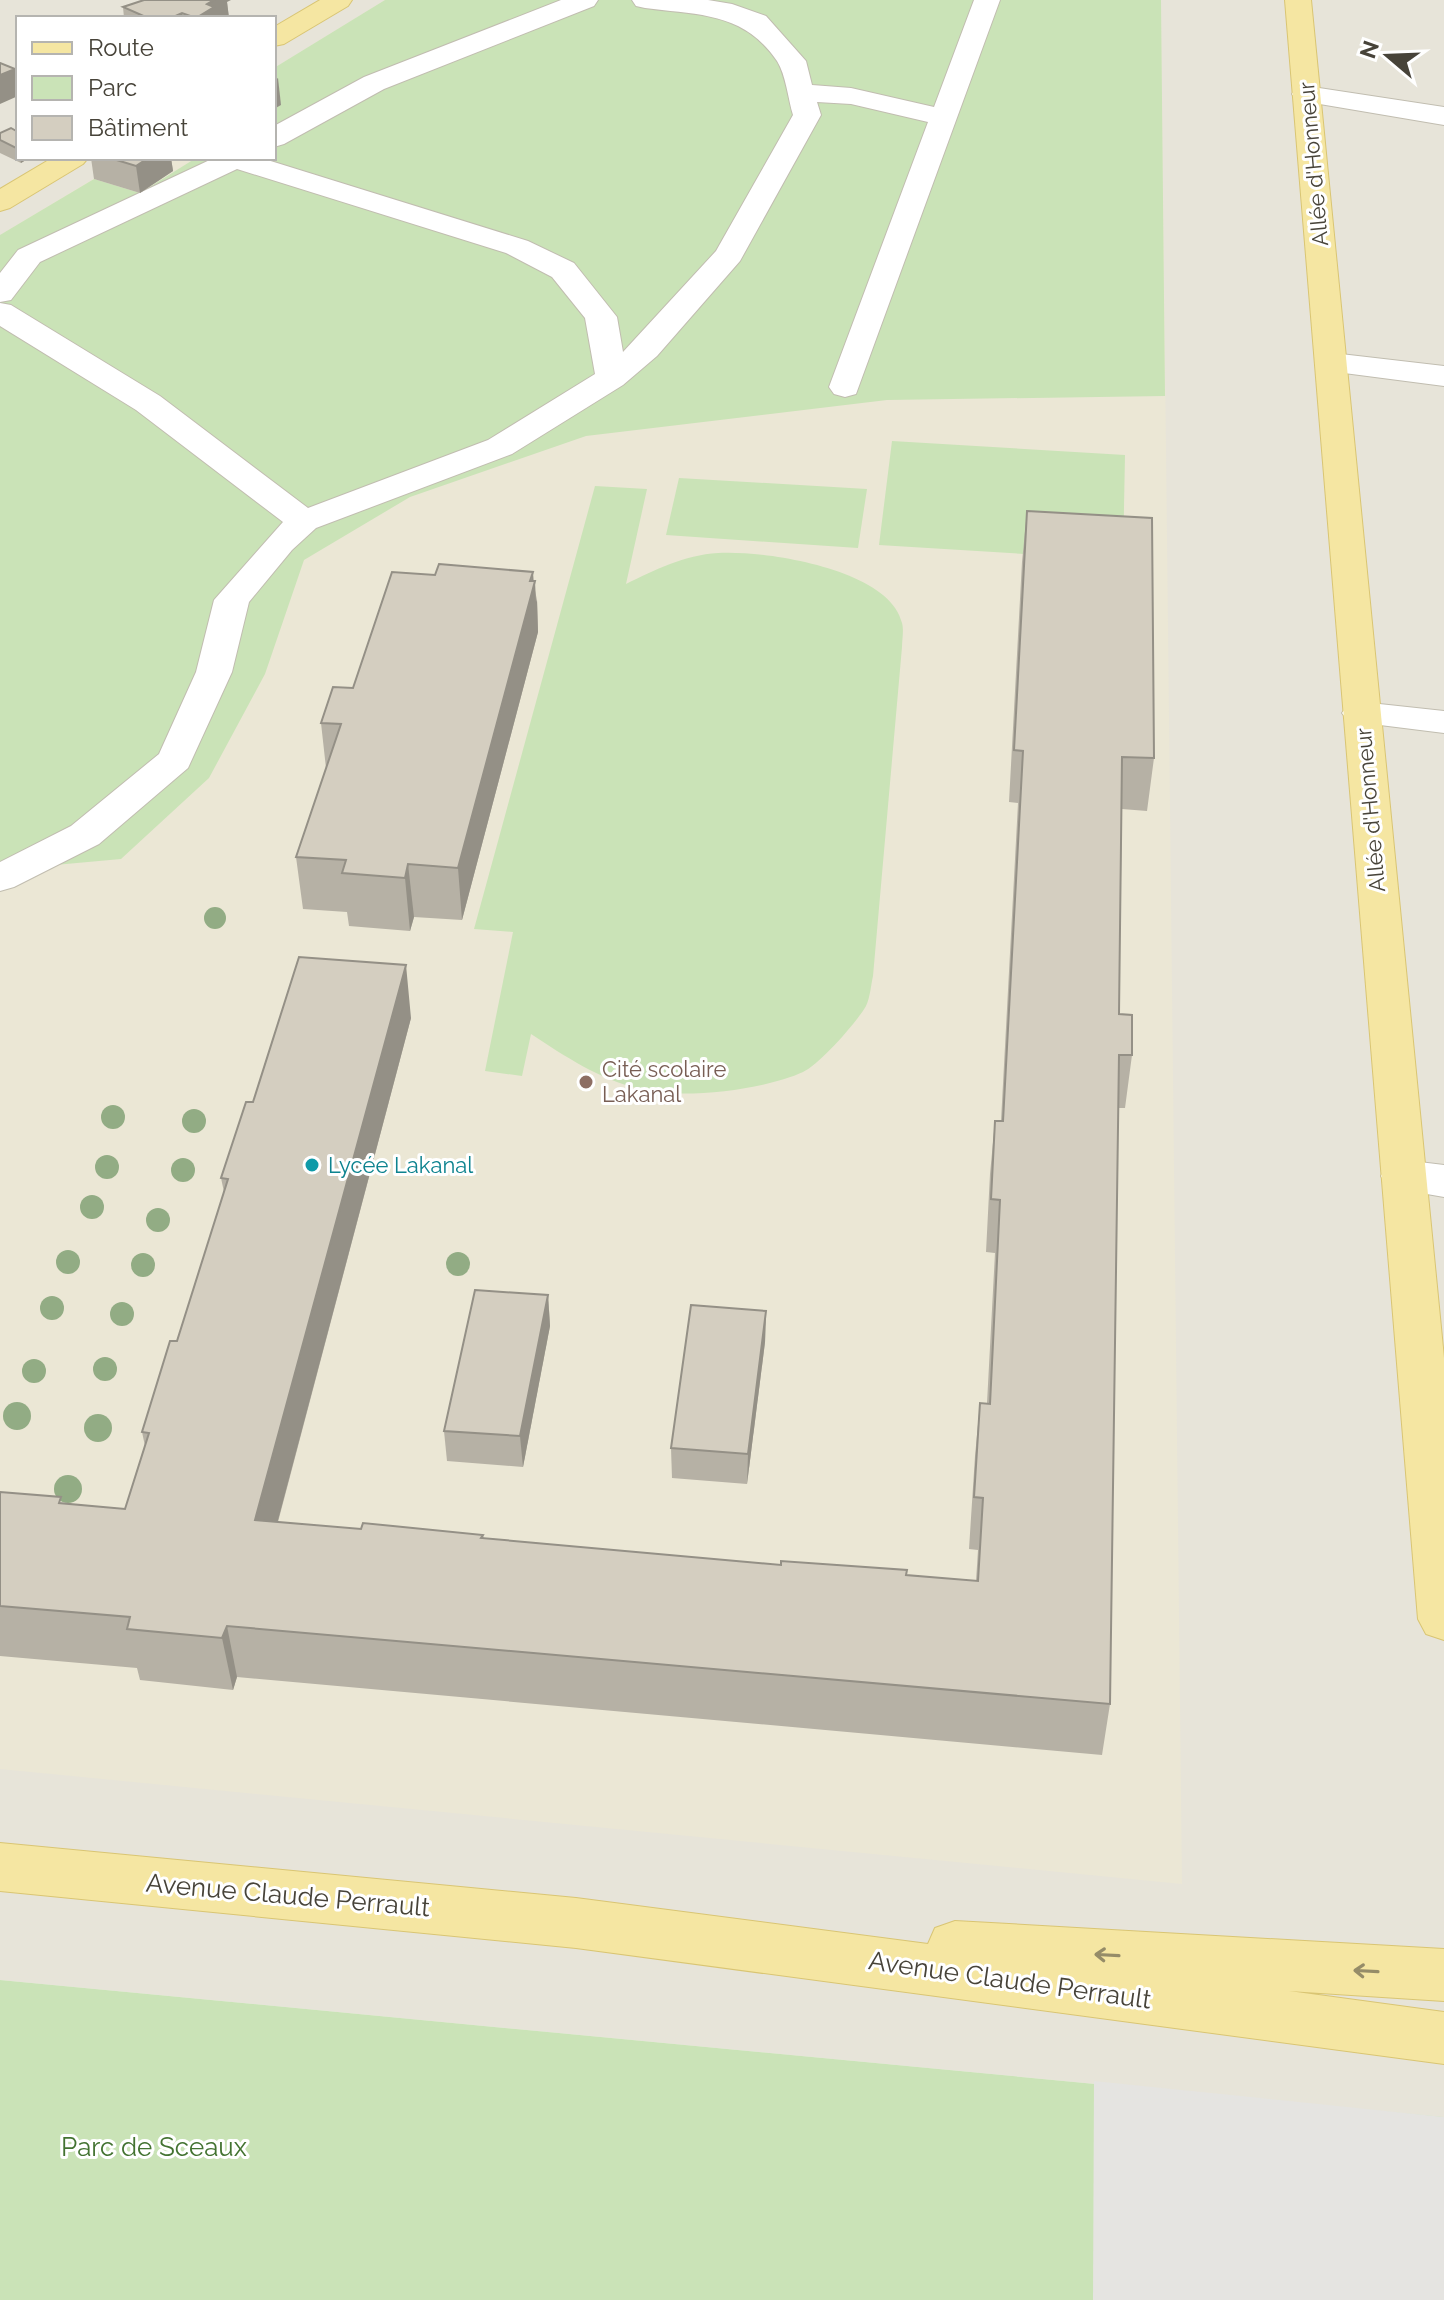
<svg xmlns="http://www.w3.org/2000/svg" width="1444" height="2300" font-family="Raleway,sans-serif">
<style>
.residential{fill:#e7e4d9;fill-rule:evenodd}
.education{fill:#ebe7d5}
.green{fill:#cae3b7}
.parking{fill:#e5e4e1}
.lines{fill:none;stroke-linecap:round;stroke-linejoin:round}
.minor-casing{stroke:#c1bdb0;stroke-width:2}
.major-casing{stroke:#d9c573;stroke-width:2}
.minor{fill:#fff;fill-rule:evenodd}
.major{fill:#f5e6a2;fill-rule:evenodd}
.tree{fill:#92ac84}
.wall{fill:#b6b1a5}
.shaded-wall{fill:#949086}
.building{fill:#d4cec0;stroke:#949086;stroke-width:2}
.oneway{stroke:#958c68}
.education-dot{fill:#8d6e63;stroke:#fff;stroke-width:3}
.culture-dot{fill:#0f9aa8;stroke:#fff;stroke-width:3}
.labels{text-anchor:middle;dominant-baseline:central;stroke-width:6;stroke-linejoin:round;paint-order:stroke}
.street-label{font-size:22px;fill:#474339;stroke:#fff}
.education-label{font-size:22px;fill:#785e54;stroke:#fff;text-anchor:start}
.culture-label{font-size:22px;fill:#0d838f;stroke:#fff;text-anchor:start}
.near-street-label{font-size:26px;fill:#474339;stroke:#fff}
.near-park-label{font-size:26px;fill:#437331;stroke:#fff}
</style>
<rect width="100%" height="100%" fill="#f3f2ea"/>
<path class="residential" d="M0,0H1444V2117L0,1980ZM18,18H274V158H18Z"/>
<polygon class="education" points="385,0 1161,0 1182,1884 0,1769 0,235 128,158 274,158 274,68"/>
<g class="green">
<polygon points="385,0 1161,0 1165,396 887,400 586,436 410,497 304,560 265,674 209,778 121,859 0,870 0,235 94,179 140,193 196,158 274,158 274,109 280,105 274,103 274,68"/>
<polygon points="892,441 1125,455 1123,560 879,545"/>
<polygon points="679,478 867,489 858,548 666,535"/>
<path d="M595,486L647,489L626,584C655,570 684,555 718,553C763,550 890,569 902,623C904,630 902,640 902,647L873,976C871,985 870,998 866,1006C857,1022 819,1065 803,1072C764,1090 681,1100 640,1089C599,1079 566,1057 531,1034L522,1076L485,1071L513,932L474,929Z"/>
<polygon points="0,1980 1444,2117 1444,2300 0,2300"/>
</g>
<polygon class="parking" points="1094,2081 1444,2117 1444,2300 1093,2300"/>
<g class="lines">
<g class="minor-casing">
<g id="minor">
<polygon points="561,0 598,0 594,6 384,89 284,144 274,147 274,126 364,77"/>
<path d="M632,0H708L732,4L766,16L806,61L812,85L851,88L934,107L974,0H1000L856,394L845,397L834,394L829,387L928,122L851,104L817,102L821,115L740,261L657,356L623,385L512,454L316,528L292,550L249,602L232,672L188,768L99,844L14,887L0,891V862L71,826L159,754L196,672L214,600L283,522L136,410L0,326V303L11,305L160,396L308,508L488,440L595,374L585,318L552,277L506,253L237,169L40,262L11,300L0,302V273L18,250L214,158H261L528,241L574,263L617,317L623,352L716,251L793,115C788,99 786,75 777,61C744,12 698,15 645,8L636,6Z"/>
<polygon points="1306,86 1444,107 1444,125 1296,100 1292,94 1296,88"/>
<polygon points="1332,353 1444,366 1444,386 1321,370 1316,363 1321,356"/>
<polygon points="1361,702 1444,711 1444,733 1348,721 1342,713 1348,705"/>
<polygon points="1403,1160 1444,1165 1444,1197 1387,1187 1381,1176 1387,1165"/>
</g>
</g>
<g class="major-casing">
<g id="major">
<polygon points="320,0 352,0 348,6 284,44 274,46 274,27"/>
<polygon points="1285,0 1311,0 1444,1358 1444,1640 1426,1634 1418,1619"/>
<polygon points="52,158 88,158 83,164 10,208 0,211 0,189"/>
<polygon points="0,1843 576,1898 928,1944 935,1928 955,1921 1444,1949 1444,2001 1289,1991 1444,2012 1444,2064 576,1948 0,1891"/>
</g>
</g>
<use href="#minor" class="minor"/>
<use href="#major" class="major"/>
</g>
<g class="tree">
<circle cx="215" cy="918" r="11"/>
<circle cx="113" cy="1117" r="12"/>
<circle cx="194" cy="1121" r="12"/>
<circle cx="107" cy="1167" r="12"/>
<circle cx="183" cy="1170" r="12"/>
<circle cx="92" cy="1207" r="12"/>
<circle cx="158" cy="1220" r="12"/>
<circle cx="68" cy="1262" r="12"/>
<circle cx="458" cy="1264" r="12"/>
<circle cx="143" cy="1265" r="12"/>
<circle cx="52" cy="1308" r="12"/>
<circle cx="122" cy="1314" r="12"/>
<circle cx="105" cy="1369" r="12"/>
<circle cx="34" cy="1371" r="12"/>
<circle cx="17" cy="1416" r="14"/>
<circle cx="98" cy="1428" r="14"/>
<circle cx="68" cy="1489" r="14"/>
</g>
<g class="wall">
<polygon points="227,2 229,18 124,18 123,7"/>
<polygon points="18,132 18,158 29,158 21,163 0,153 0,133"/>
<polygon points="91,158 171,158 173,171 140,193 94,179"/>
<polygon points="1027,511 1154,758 1147,811 1122,809 1119,1014 1132,1055 1125,1108 1118,1108 1110,1704 1102,1755 237,1677 233,1690 140,1680 137,1668 0,1656 0,1492 63,1503 125,1509 145,1446 142,1432 177,1341 224,1192 221,1178 253,1102 411,1018 278,1522 361,1529 483,1535 484,1538 781,1565 976,1581 978,1550 969,1549 975,1456 980,1403 987,1403 995,1253 986,1252 990,1174 995,1121 1001,1121 1018,803 1009,802 1022,562"/>
<polygon points="435,575 533,581 537,600 538,632 462,920 414,917 410,931 349,926 347,912 303,909 296,857 326,768 321,723 353,688"/>
<polygon points="548,1295 550,1326 523,1467 447,1461 444,1431"/>
<polygon points="766,1311 765,1342 747,1484 672,1478 671,1448"/>
</g>
<g class="shaded-wall">
<polygon points="211,0 231,0 227,2 229,18 196,18"/>
<polygon points="182,13 183,18 171,18"/>
<polygon points="15,69 18,88 18,96 0,104 0,75"/>
<polygon points="278,78 281,105 274,109 274,81"/>
<polygon points="20,158 29,158 21,163"/>
<polygon points="148,158 171,158 173,171 140,193 136,166"/>
<polygon points="533,572 534,586 535,581 536,602 537,600 538,632 462,920 458,868"/>
<polygon points="408,864 414,917 410,931 405,878"/>
<polygon points="406,965 411,1018 264,1573 255,1520"/>
<polygon points="548,1295 550,1326 523,1467 520,1436"/>
<polygon points="766,1311 765,1342 747,1484 748,1454"/>
<polygon points="227,1626 237,1677 233,1690 222,1638"/>
</g>
<g class="building">
<polygon points="144,0 214,0 207,4 214,7 196,18 182,13 171,18 148,18 123,7"/>
<polygon points="0,63 15,69 0,75"/>
<polygon points="11,128 18,132 18,149 0,140 0,133"/>
<polygon points="110,158 148,158 136,166"/>
<polygon points="1027,511 1152,518 1154,758 1122,757 1119,1014 1132,1015 1132,1055 1119,1055 1110,1704 227,1626 222,1638 127,1629 130,1617 0,1606 0,1492 61,1497 59,1503 125,1509 149,1433 142,1432 170,1341 177,1341 228,1179 221,1178 246,1102 253,1102 299,957 406,965 255,1520 361,1529 363,1523 483,1535 481,1538 781,1565 781,1561 907,1570 906,1575 978,1581 983,1498 974,1497 980,1403 990,1404 1000,1200 991,1199 995,1121 1003,1121 1023,751 1014,750"/>
<polygon points="439,564 533,572 530,581 535,581 458,868 408,864 405,878 342,873 346,860 296,857 341,724 321,723 333,687 353,688 392,572 435,575"/>
<polygon points="475,1290 548,1295 520,1436 444,1431"/>
<polygon points="691,1305 766,1311 748,1454 671,1448"/>
</g>
<defs><path id="oneway-shaft" d="M-6 0H5M1.5-3L5.5 0L1.5 3" fill="none" stroke-width="1.6" stroke-linecap="round" stroke-linejoin="round" transform="scale(2)"/></defs>
<g class="oneway">
<use href="#oneway-shaft" transform="translate(1107 1955) rotate(-177)"/>
<use href="#oneway-shaft" transform="translate(1366 1971) rotate(-177)"/>
</g>
<circle class="education-dot" cx="586" cy="1082" r="8"/>
<circle class="culture-dot" cx="312" cy="1165" r="8"/>
<g class="labels">
<g class="street-label">
<text transform="translate(1313 164) rotate(-95)">Allée d'Honneur</text>
<text transform="translate(1370 810) rotate(-95)">Allée d'Honneur</text>
</g>
<g class="education-label">
<text x="602" y="1069">Cité scolaire<tspan x="602" dy="25">Lakanal</tspan></text>
</g>
<g class="culture-label">
<text x="328" y="1165">Lycée Lakanal</text>
</g>
<g class="near-street-label">
<text transform="translate(288 1895) rotate(5)">Avenue Claude Perrault</text>
<text transform="translate(1010 1980) rotate(8)">Avenue Claude Perrault</text>
</g>
<g class="near-park-label">
<text x="154" y="2147">Parc de Sceaux</text>
</g>
</g>
<rect x="16" y="16" width="260" height="144" fill="#ffffff" stroke="#b5b4b0" stroke-width="2"/>
<rect x="32" y="42" width="40" height="12" fill="#f5e6a2" stroke="#b5b4b0" stroke-width="2"/>
<text x="88" y="56" font-size="24" fill="#474339">Route</text>
<rect x="32" y="76" width="40" height="24" fill="#cae3b7" stroke="#b5b4b0" stroke-width="2"/>
<text x="88" y="96" font-size="24" fill="#474339">Parc</text>
<rect x="32" y="116" width="40" height="24" fill="#d4cec0" stroke="#b5b4b0" stroke-width="2"/>
<text x="88" y="136" font-size="24" fill="#474339">Bâtiment</text>
<g transform="translate(1388 56) rotate(289)" stroke="#ffffff" stroke-width="6" paint-order="stroke">
<path d="M0-6L14 30L0 20L-14 30Z" fill="#474339"/>
<text y="-12" font-size="22" font-weight="bold" text-anchor="middle" fill="#474339">N</text>
</g>
</svg>
